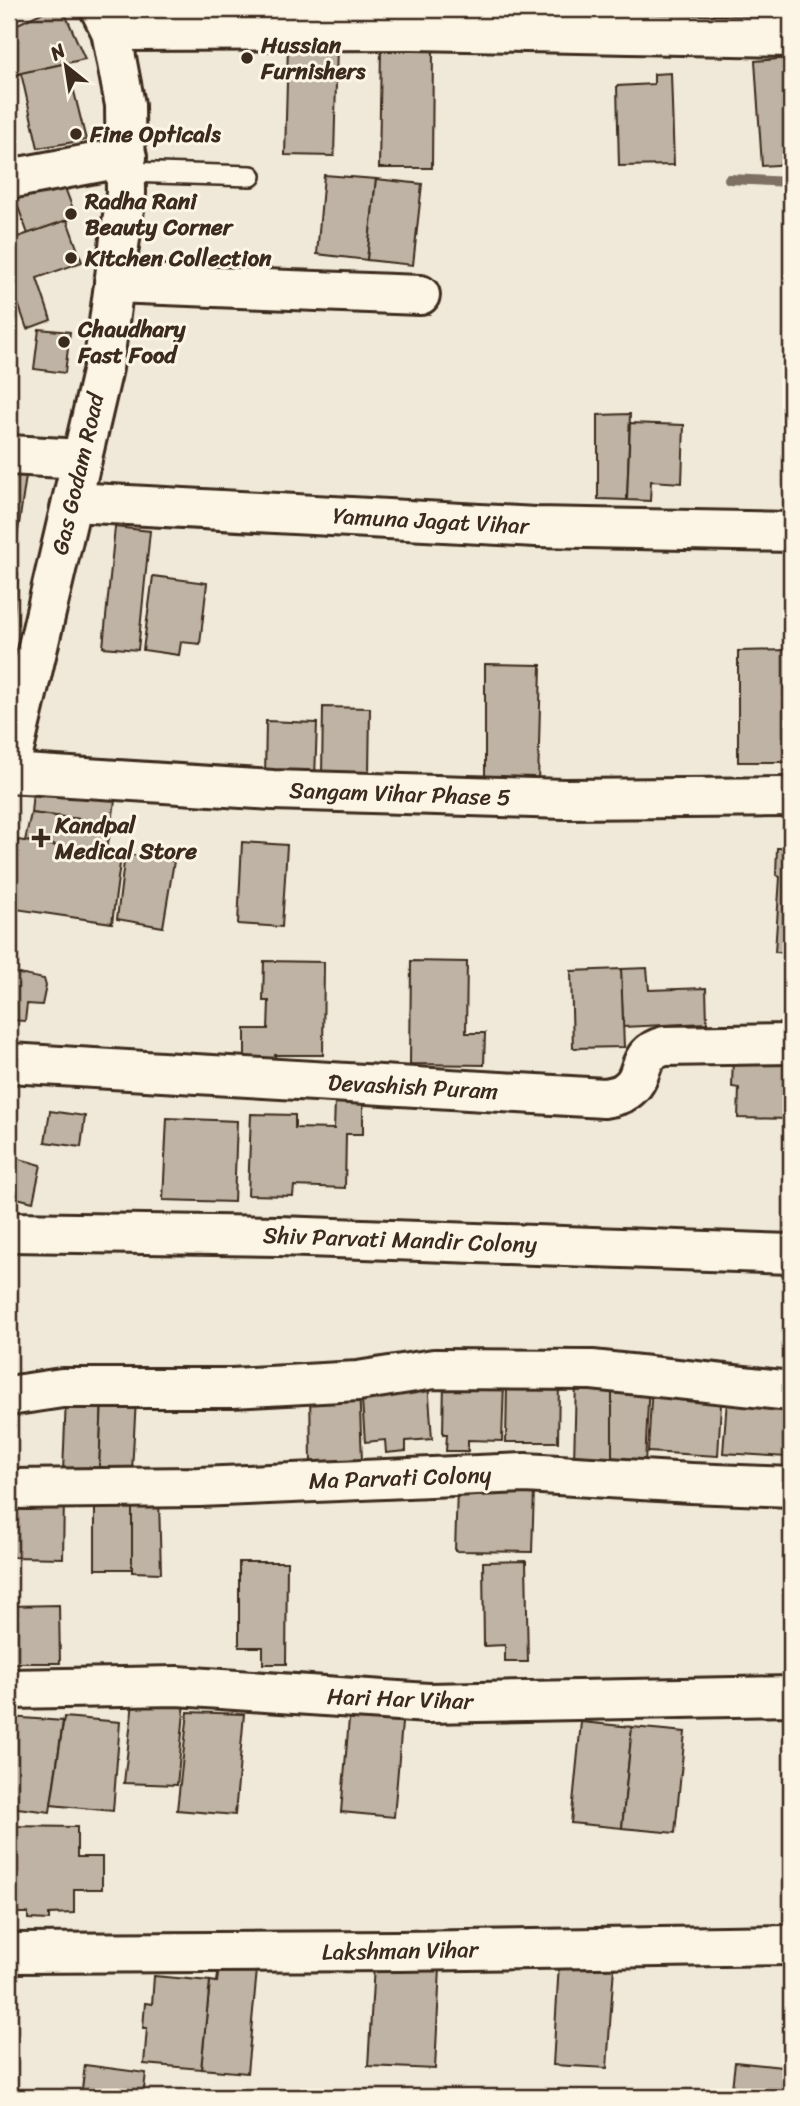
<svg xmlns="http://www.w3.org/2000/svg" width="800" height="2106" font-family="Sriracha,sans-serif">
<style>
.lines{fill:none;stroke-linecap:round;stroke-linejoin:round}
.stream{stroke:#7e7163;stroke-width:10}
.building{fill:#beb3a4;stroke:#3b2a1e;stroke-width:2}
.lane-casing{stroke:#3b2a1e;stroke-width:24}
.street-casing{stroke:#3b2a1e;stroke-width:44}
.secondary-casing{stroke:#3b2a1e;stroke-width:44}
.lane{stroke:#fcf5e5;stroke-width:19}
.street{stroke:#fcf5e5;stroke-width:38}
.secondary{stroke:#fcf5e5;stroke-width:38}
.poi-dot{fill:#3b2a1e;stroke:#fcf5e5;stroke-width:2.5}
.labels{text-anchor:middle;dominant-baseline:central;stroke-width:6;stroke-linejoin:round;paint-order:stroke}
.poi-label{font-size:23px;font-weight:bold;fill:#3b2a1e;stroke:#fcf5e5;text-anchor:start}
.street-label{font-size:23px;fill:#3b2a1e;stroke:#fcf5e5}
</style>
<rect width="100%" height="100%" fill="#f0e9d9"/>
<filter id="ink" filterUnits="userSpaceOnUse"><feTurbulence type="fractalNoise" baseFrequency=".0143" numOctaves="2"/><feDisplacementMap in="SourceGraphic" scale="14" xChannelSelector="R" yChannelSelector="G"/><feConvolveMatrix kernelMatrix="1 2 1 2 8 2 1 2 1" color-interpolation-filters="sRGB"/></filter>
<g filter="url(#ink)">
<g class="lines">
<polyline class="stream" points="729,179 791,182"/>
</g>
<g class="building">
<polygon points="50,9 63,9 85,59 9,76 9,28"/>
<polygon points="142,9 253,9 252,24 142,20"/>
<rect x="257" y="9" width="45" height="2"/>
<polygon points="393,9 444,9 444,25 412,25 412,10 393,11"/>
<polygon points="675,9 703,9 703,13 675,12"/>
<polygon points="288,45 337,46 334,156 285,155"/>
<polygon points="381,49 433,49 432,168 379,168"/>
<polygon points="791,58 791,164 762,166 755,61"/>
<polygon points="67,63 86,140 38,148 21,73"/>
<polygon points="671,73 674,165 619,166 617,86 654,84 654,74"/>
<polygon points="9,91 18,150 9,152"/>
<polygon points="324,175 376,179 367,260 317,254"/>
<polygon points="376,179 422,184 413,265 367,260"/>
<polygon points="62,180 76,217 28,234 14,196"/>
<polygon points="67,220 82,262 37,278 51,320 27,329 9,277 9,240"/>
<polygon points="39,329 70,332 65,373 34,369"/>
<polygon points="791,350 791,392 787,351"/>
<polygon points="630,414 627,500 598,499 598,415"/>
<polygon points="630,423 684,425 682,483 651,481 650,501 627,500"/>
<polygon points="9,468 27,469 12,573 9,573"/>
<polygon points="115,527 150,531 138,650 103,647"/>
<polygon points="9,573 18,573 13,625 9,625"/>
<polygon points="153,576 207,583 200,644 181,642 179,655 143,650"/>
<polygon points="791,650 791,762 738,762 738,651"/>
<polygon points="485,664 541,665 538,785 485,784"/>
<polygon points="323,707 370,708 369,774 322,774"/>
<polygon points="266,721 317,723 315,778 265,777"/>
<polygon points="34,781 116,793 112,823 31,813"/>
<polygon points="31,813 112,823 106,853 25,841"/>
<polygon points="18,840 121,856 112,923 9,908"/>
<polygon points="242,842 287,845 282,927 238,924"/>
<polygon points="777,848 791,848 791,953 775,952 780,877 776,875"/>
<polygon points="125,854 174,861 163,927 117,919"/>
<polygon points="264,961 324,962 323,1055 275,1055 275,1064 245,1063 245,1029 268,1029 269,1001 263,1001"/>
<polygon points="411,961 467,962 466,1033 485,1033 484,1065 410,1064"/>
<polygon points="647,968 649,990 706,988 707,1023 623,1027 621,969"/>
<polygon points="621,969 624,1047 573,1048 571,971"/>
<polygon points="9,972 44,979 46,986 42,1005 27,1004 25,1021 9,1020"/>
<polygon points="733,1055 791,1056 791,1119 738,1118 739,1088 732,1087"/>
<polygon points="9,1084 15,1085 9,1114"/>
<polygon points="335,1102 363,1102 363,1134 346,1134 345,1188 294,1186 293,1196 248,1195 251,1114 295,1115 295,1128 334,1129"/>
<polygon points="50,1111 85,1116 81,1147 45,1142"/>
<polygon points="167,1118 237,1121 234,1202 163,1200"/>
<polygon points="9,1156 41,1165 33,1202 9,1196"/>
<polygon points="576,1379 612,1379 612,1463 574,1463"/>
<polygon points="612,1379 649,1380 645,1465 612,1463"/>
<polygon points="428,1381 432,1439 406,1441 406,1451 386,1453 385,1440 365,1442 361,1386"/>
<polygon points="444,1381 504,1383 502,1441 468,1440 468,1451 446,1451 447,1434 443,1434"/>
<polygon points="652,1383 722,1387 718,1456 648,1452"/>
<polygon points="507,1384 559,1384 558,1442 506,1442"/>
<polygon points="359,1385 362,1460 311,1464 310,1387"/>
<polygon points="728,1386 791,1393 791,1418 787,1457 723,1453"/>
<polygon points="66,1398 102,1398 99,1472 63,1472"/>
<polygon points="102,1398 136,1399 132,1471 99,1472"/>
<polygon points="457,1488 534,1490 532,1552 455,1551"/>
<polygon points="31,1497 64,1498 63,1558 12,1557 13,1510 31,1510"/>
<rect x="95" y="1500" width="37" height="69"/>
<polygon points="132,1500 159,1500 161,1573 132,1572"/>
<polygon points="526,1561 528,1662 505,1662 505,1645 484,1646 483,1562"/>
<polygon points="239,1562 287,1562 286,1664 263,1664 263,1647 239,1647"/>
<polygon points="59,1605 60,1663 9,1663 9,1606"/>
<polygon points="133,1702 185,1702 177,1785 124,1783"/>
<polygon points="350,1707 403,1711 394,1817 341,1812"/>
<polygon points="188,1712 244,1714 235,1815 177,1810"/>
<polygon points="9,1717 63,1721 50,1812 9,1807"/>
<polygon points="64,1717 120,1722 113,1811 51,1805"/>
<polygon points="581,1722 632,1727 622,1828 571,1823"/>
<polygon points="632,1727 685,1732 675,1833 622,1828"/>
<polygon points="9,1826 77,1827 77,1857 102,1857 102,1889 74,1889 74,1913 49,1914 49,1920 28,1919 28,1913 9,1913"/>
<polygon points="559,1963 614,1966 607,2068 553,2065"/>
<polygon points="374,1965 440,1968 435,2069 368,2066"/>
<polygon points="219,1967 257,1970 247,2073 201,2069 210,1981 217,1982"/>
<polygon points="154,1976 210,1981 201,2069 144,2064 147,2028 143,2028 145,2003 152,2004"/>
<polygon points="735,2062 791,2068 791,2097 731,2097"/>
<polygon points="85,2065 146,2073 143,2097 81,2097"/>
</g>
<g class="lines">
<g class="lane-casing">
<polyline id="lane" points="126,172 251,176"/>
</g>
<g class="street-casing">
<g id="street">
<polyline points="111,31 413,30 791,37"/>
<polyline points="9,179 127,157"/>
<polyline points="114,283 420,295"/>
<polyline points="9,455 82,459"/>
<polyline points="72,502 536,527 791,532"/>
<polyline points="9,773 273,790 565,799 791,797"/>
<path d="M9,1063L604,1098C611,1097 621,1095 626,1091C648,1076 633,1054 665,1046L791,1044"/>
<polyline points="9,1232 279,1236 791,1254"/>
<polyline points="9,1396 62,1388 232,1388 358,1381 434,1369 592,1370 791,1391"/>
<polyline points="9,1489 199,1487 525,1473 691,1483 791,1487"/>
<polyline points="9,1689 177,1686 428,1703 791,1696"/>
<polyline points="9,1953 400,1951 791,1945"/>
</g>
</g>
<g class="secondary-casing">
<polyline id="secondary" points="9,771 103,368 126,193 125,105 111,31 100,9"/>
</g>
<use href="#lane" class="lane"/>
<use href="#street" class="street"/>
<use href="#secondary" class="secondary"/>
</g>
</g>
<g class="poi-dot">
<circle cx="247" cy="58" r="7"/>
<circle cx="76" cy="134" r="7"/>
<circle cx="71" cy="214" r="7"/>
<circle cx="71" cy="258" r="7"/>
<circle cx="64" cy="342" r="7"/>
<path d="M37.5 827.5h7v7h7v7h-7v7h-7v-7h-7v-7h7z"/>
</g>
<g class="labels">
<g class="poi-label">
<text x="261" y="45">Hussian<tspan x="261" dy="26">Furnishers</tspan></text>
<text x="90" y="134">Fine Opticals</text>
<text x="85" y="201">Radha Rani<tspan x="85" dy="26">Beauty Corner</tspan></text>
<text x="85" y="258">Kitchen Collection</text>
<text x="78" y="329">Chaudhary<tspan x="78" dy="26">Fast Food</tspan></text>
<text x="55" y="825">Kandpal<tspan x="55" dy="26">Medical Store</tspan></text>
</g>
<g class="street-label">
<text transform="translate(78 474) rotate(-77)">Gas Godam Road</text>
<text transform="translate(431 521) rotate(3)">Yamuna Jagat Vihar</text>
<text transform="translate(400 794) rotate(2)">Sangam Vihar Phase 5</text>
<text transform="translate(413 1087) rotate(3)">Devashish Puram</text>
<text transform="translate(400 1240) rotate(2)">Shiv Parvati Mandir Colony</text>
<text transform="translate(400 1478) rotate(-2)">Ma Parvati Colony</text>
<text transform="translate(400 1699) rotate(2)">Hari Har Vihar</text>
<text transform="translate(400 1951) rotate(-1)">Lakshman Vihar</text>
</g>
</g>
<rect width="800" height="2106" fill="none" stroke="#fcf5e5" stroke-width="35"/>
<rect x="18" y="18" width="765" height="2071" fill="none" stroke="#3b2a1e" stroke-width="2.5" filter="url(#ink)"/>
<g transform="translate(66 66) rotate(330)" stroke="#fcf5e5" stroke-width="5" paint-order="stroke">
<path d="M0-5L12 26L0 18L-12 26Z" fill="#3b2a1e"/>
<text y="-10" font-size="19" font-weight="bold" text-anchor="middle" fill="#3b2a1e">N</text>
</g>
</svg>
